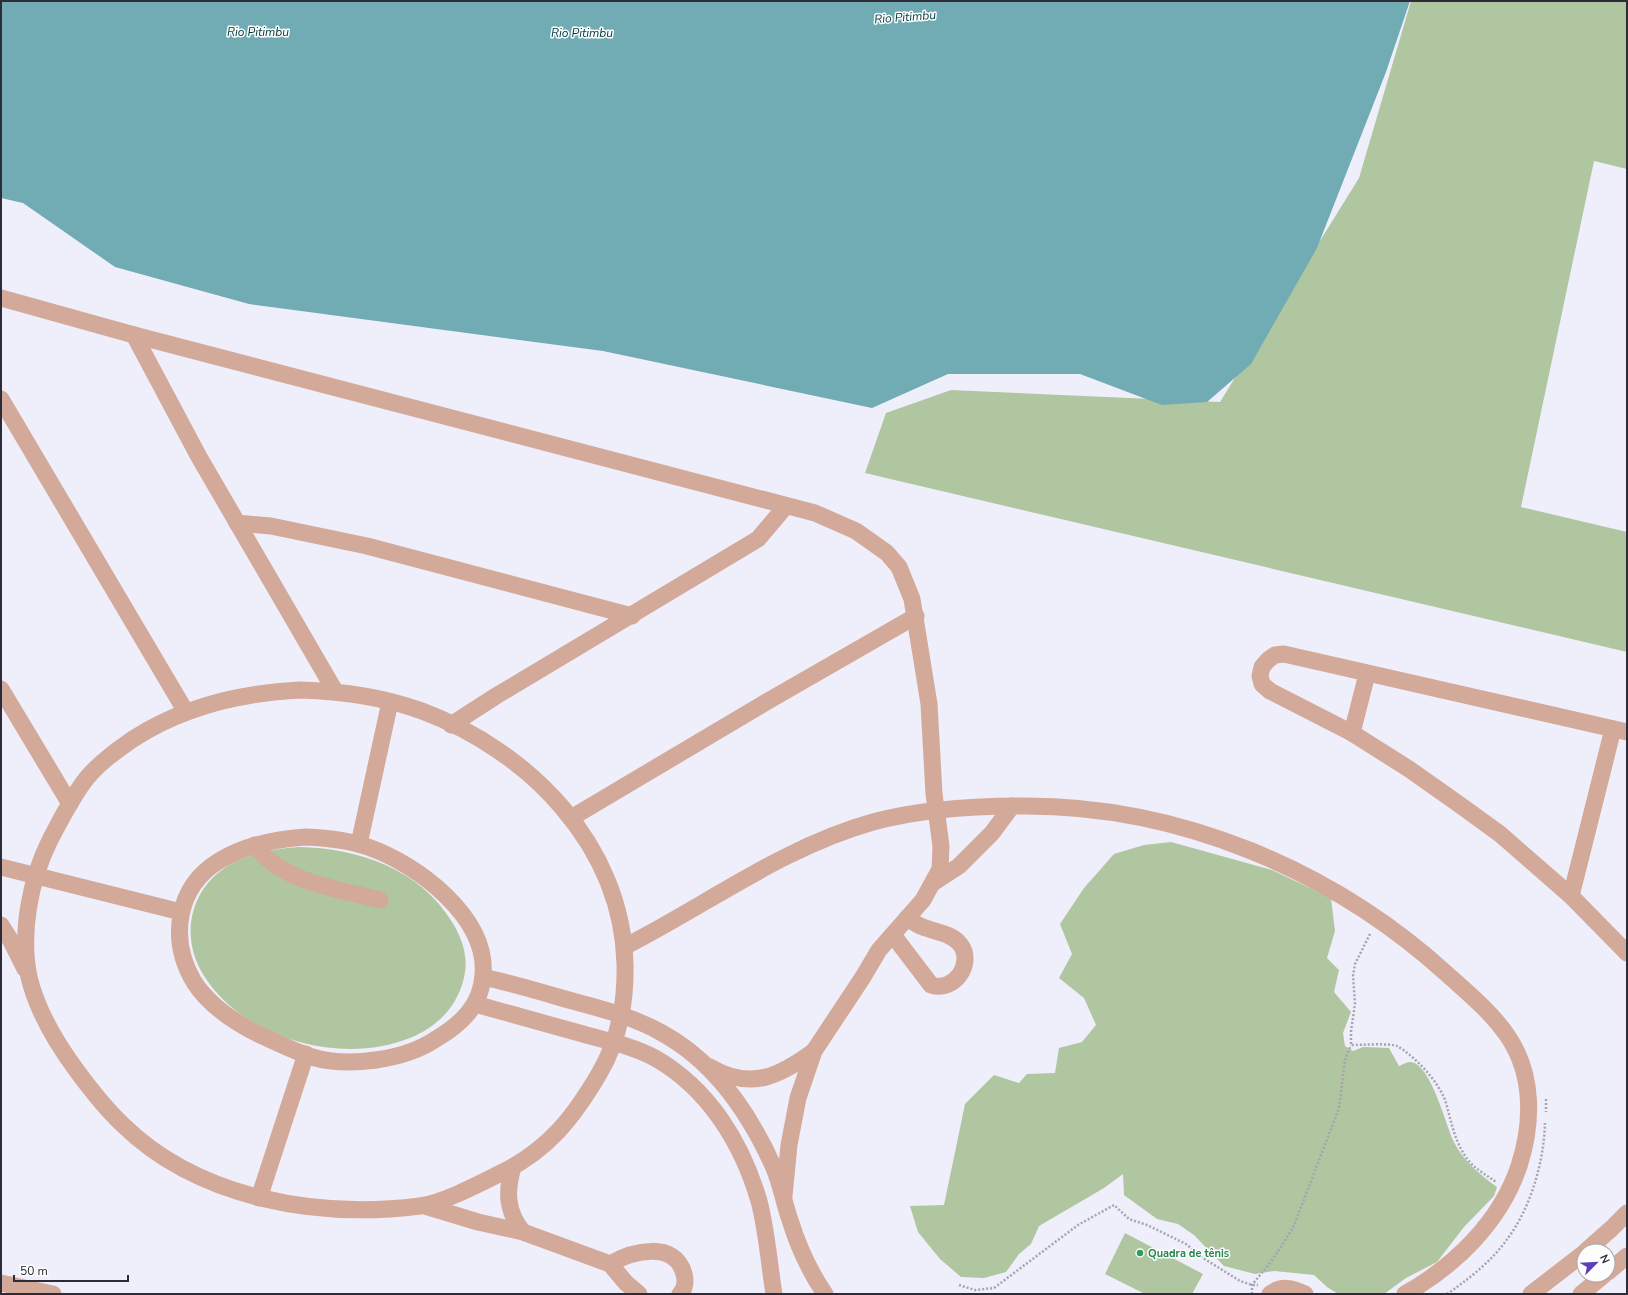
<svg xmlns="http://www.w3.org/2000/svg" width="1628" height="1295" font-family="'Nunito Sans',sans-serif">
<style>
.green{fill:#b0c6a0}
.water{fill:#71abb3}
.lines{fill:none;stroke-linecap:round;stroke-linejoin:round}
.path{stroke:#a5a4b0;stroke-width:2.5;stroke-dasharray:2 2;stroke-linecap:butt}
.street{stroke:#d3aa99;stroke-width:17}
.leisure-dot{fill:#2e9e5b;stroke:#fdfdfd;stroke-width:1.5}
.labels{text-anchor:middle;dominant-baseline:central;stroke-width:3;stroke-linejoin:round;paint-order:stroke}
.leisure-label{font-size:11px;font-weight:bold;fill:#27864d;stroke:#fdfdfd;text-anchor:start}
.water-label{font-size:12px;font-style:italic;fill:#003a40;stroke:#fdfdfd}
</style>
<rect width="100%" height="100%" fill="#efeefb"/>
<g class="green">
<polygon points="1411,1 1627,1 1627,169 1594,161 1521,507 1627,532 1627,652 865,473 886,413 951,390 1220,402 1359,178"/>
<path d="M1171,842L1272,870L1331,898L1335,931L1327,958L1339,970L1334,992L1351,1012L1343,1033L1345,1046L1353,1051L1363,1047L1389,1048L1399,1066C1402,1065 1406,1062 1410,1062C1430,1062 1446,1125 1453,1140C1461,1158 1481,1176 1497,1187L1494,1196L1464,1227L1437,1262L1406,1278L1384,1294H1338L1327,1287L1314,1275L1274,1271L1255,1274L1224,1266L1194,1235L1178,1224L1157,1219L1124,1195L1123,1174L1104,1188L1039,1226L1031,1244L1019,1254L1006,1272L984,1278L961,1277L940,1259L918,1232L910,1206L944,1205L965,1104L994,1075L1019,1083L1027,1074L1055,1073L1059,1048L1082,1042L1096,1025L1084,998L1059,978L1072,954L1060,924L1084,888L1114,854L1144,845Z"/>
<path d="M299,847C358,848 420,869 452,922C461,936 468,955 465,972C460,1004 439,1026 410,1038C341,1066 244,1039 204,976C178,935 191,885 233,863C254,852 276,849 299,847Z"/>
<polygon points="1125,1233 1203,1274 1192,1294 1145,1294 1105,1274"/>
</g>
<polygon class="water" points="1,1 1410,1 1386,72 1317,248 1251,364 1207,402 1162,405 1080,374 948,374 872,408 603,351 249,304 115,267 23,203 1,198"/>
<g class="lines">
<g class="path">
<path d="M1370,934L1355,964L1353,976L1355,1004L1351,1031V1045C1360,1045 1391,1043 1397,1046C1415,1056 1440,1083 1446,1103C1451,1121 1454,1138 1464,1154C1471,1167 1485,1174 1496,1182"/>
<polyline points="1546,1099 1546,1112"/>
<polyline points="959,1285 975,1290 994,1288 1078,1225 1114,1205 1129,1219 1147,1225 1186,1244 1203,1258 1240,1281 1252,1285 1258,1285"/>
<polyline points="1252,1294 1252,1285 1273,1259 1293,1228 1339,1108 1345,1060 1351,1045"/>
<path d="M1447,1294C1469,1279 1493,1260 1508,1238C1531,1207 1544,1161 1545,1123"/>
</g>
<g class="street">
<polyline points="1,298 134,335 815,513 856,531 887,553 899,567 912,599 929,704 934,794 941,846 940,869 923,900 879,950 863,977 814,1051 798,1098 789,1145 784,1196"/>
<polyline points="134,335 199,457 335,691"/>
<polyline points="1,399 186,712"/>
<polyline points="237,523 271,526 367,546 632,616"/>
<polyline points="1,689 70,804"/>
<path d="M300,690C341,691 383,697 422,711C529,751 622,845 625,964C626,1004 619,1040 599,1074C573,1118 548,1150 501,1173C479,1184 443,1203 420,1206C318,1219 199,1199 123,1125C106,1109 91,1090 77,1071C57,1044 37,1011 29,977C20,933 30,880 50,840C61,819 72,797 86,779C99,763 116,751 133,739C184,706 240,693 300,690Z"/>
<polyline points="451,725 496,696 758,539 786,506"/>
<polyline points="1627,732 1284,654 1275,655 1268,660 1262,667 1260,676 1262,684 1270,691 1352,733 1409,769 1460,805 1500,834 1571,896 1627,953"/>
<polyline points="1352,733 1367,674"/>
<polyline points="571,818 768,701 916,616"/>
<path d="M306,837C327,838 348,840 368,847C417,864 488,917 483,975C481,1006 461,1024 436,1039C405,1060 348,1068 312,1057C293,1051 275,1042 258,1034C234,1022 209,1005 194,982C169,940 176,887 219,861C245,845 276,839 306,837Z"/>
<polyline points="359,844 390,702"/>
<path d="M255,845C280,882 339,889 380,900"/>
<polyline points="1,867 181,912"/>
<polyline points="933,883 959,866 992,833 1012,806"/>
<polyline points="1571,896 1613,729"/>
<polyline points="1,925 11,941 25,969"/>
<path d="M893,935L931,985C954,993 975,963 960,944C951,933 935,932 923,927C917,925 912,921 907,918"/>
<path d="M624,947C707,905 783,847 873,822C921,809 973,806 1022,806C1179,805 1333,870 1448,975C1468,993 1491,1012 1507,1035C1534,1074 1533,1123 1519,1166C1501,1221 1455,1266 1405,1294"/>
<path d="M483,977C511,983 538,991 565,999C598,1008 632,1016 662,1033C715,1062 750,1114 774,1168C781,1185 784,1203 790,1220C798,1246 810,1272 825,1294"/>
<path d="M475,1004C511,1014 547,1024 583,1034C607,1041 633,1046 655,1058C709,1089 742,1143 759,1201C767,1232 769,1263 774,1294"/>
<path d="M710,1067C751,1091 780,1076 814,1051"/>
<path d="M513,1167C506,1191 506,1211 523,1232"/>
<polyline points="259,1198 306,1054"/>
<polyline points="425,1206 478,1222 523,1232 610,1264 626,1283 639,1294"/>
<polyline points="1586,1251 1611,1229 1627,1213"/>
<path d="M610,1264C632,1251 675,1240 684,1274C686,1281 685,1289 680,1294"/>
<polyline points="1608,1272 1627,1256"/>
<polyline points="1,1283 53,1294"/>
<path d="M1270,1294C1282,1285 1292,1288 1305,1294"/>
<polyline points="1531,1294 1584,1253"/>
<polyline points="1581,1294 1604,1275"/>
</g>
</g>
<circle class="leisure-dot" cx="1140" cy="1253" r="4"/>
<g class="labels">
<g class="leisure-label">
<text x="1148" y="1253">Quadra de tênis</text>
</g>
<g class="water-label">
<text transform="translate(905 17) rotate(-4)">Rio Pitimbu</text>
<text x="258" y="32">Rio Pitimbu</text>
<text x="582" y="33">Rio Pitimbu</text>
</g>
</g>
<rect width="1628" height="1295" fill="none" stroke="#2c2b37" stroke-width="4"/>
<g transform="translate(1596 1263) rotate(66)"><circle r="19" fill="#fdfdfd" stroke="#a9a9ae"/>
<path d="M0-3L7 15L0 10L-7 15Z" fill="#5e3eb6"/>
<text y="-6" font-size="11" font-weight="bold" text-anchor="middle" fill="#2c2b37">N</text>
</g>
<path d="M14 1275v6h114v-6" fill="none" stroke="#2c2b37" stroke-width="2"/>
<text x="20" y="1275" font-size="12" fill="#2c2b37" stroke="#fdfdfd" stroke-width="3" paint-order="stroke">50 m</text>
</svg>
